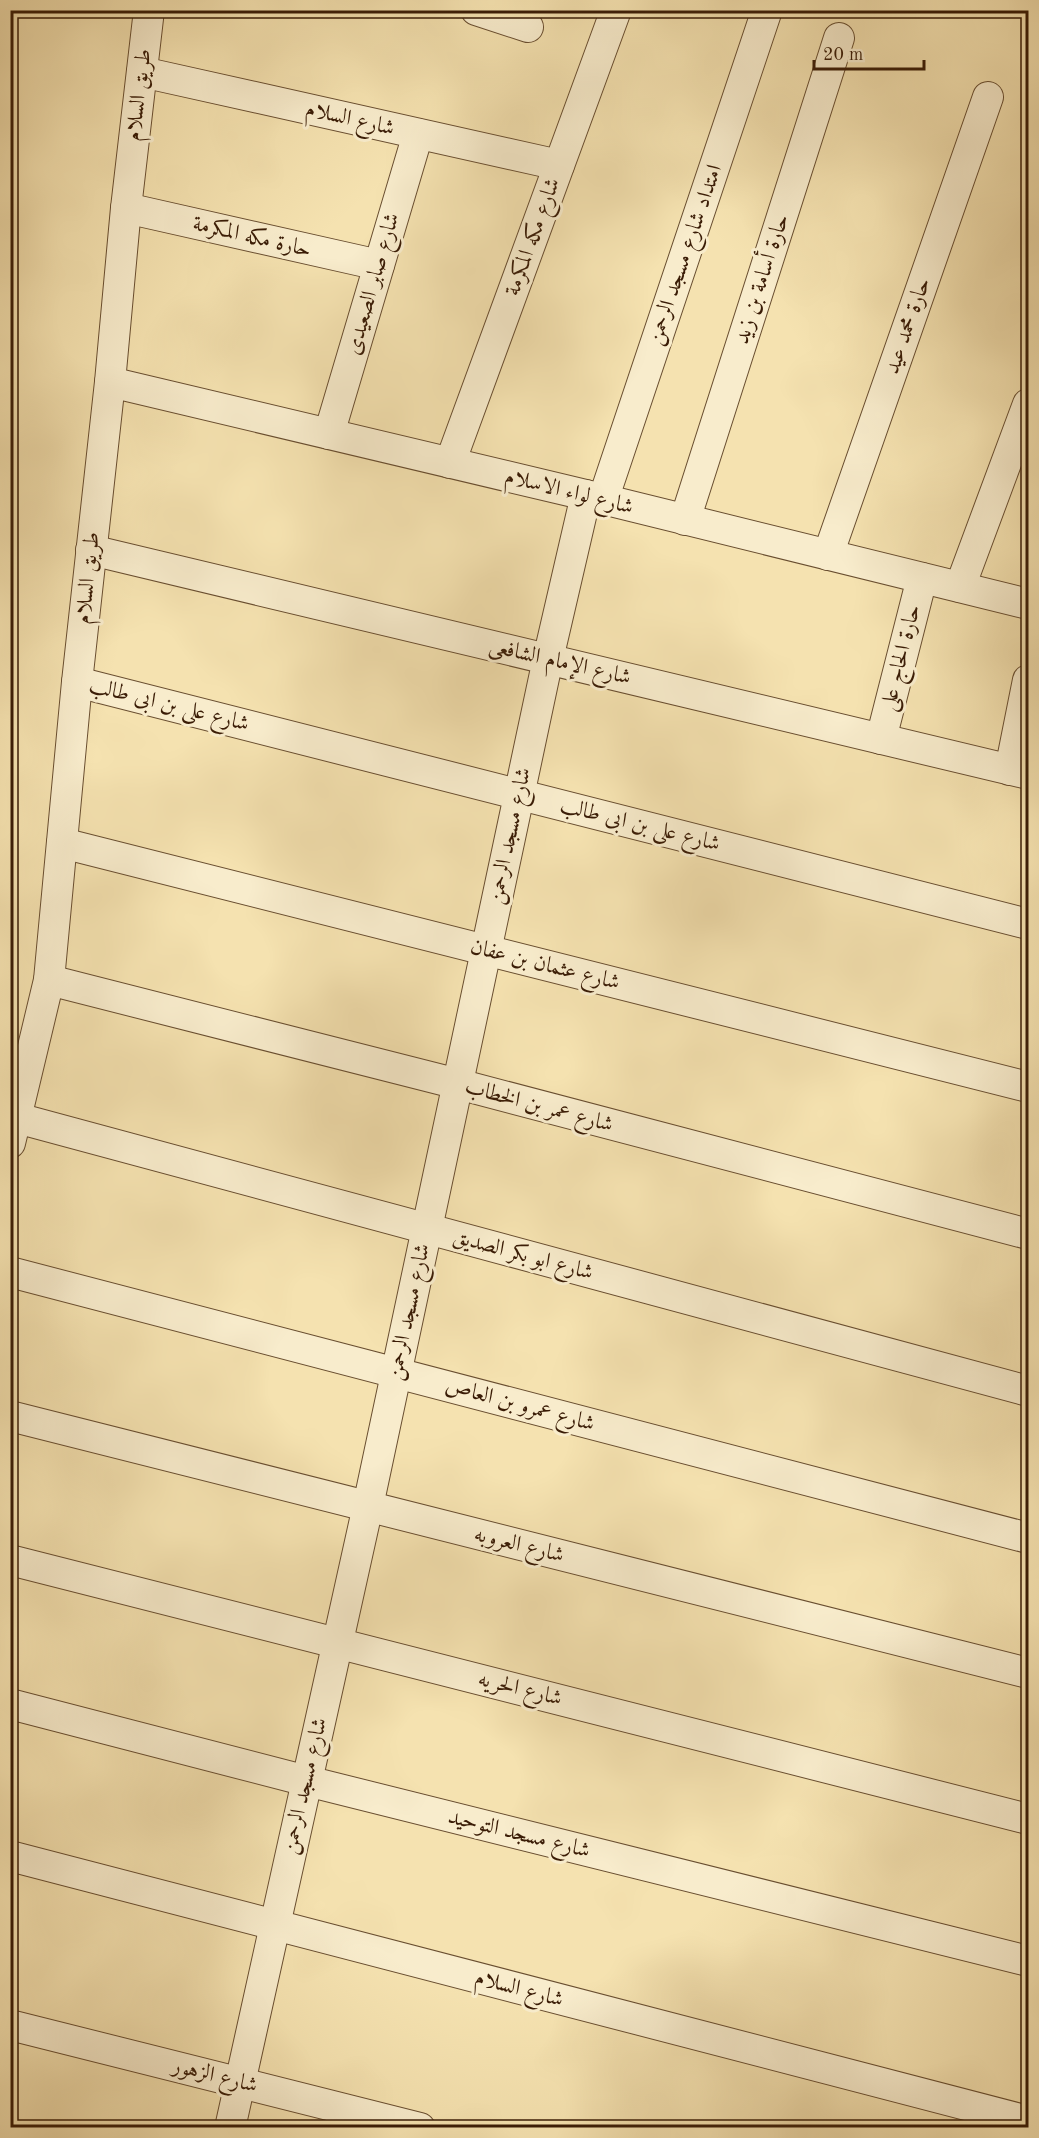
<svg xmlns="http://www.w3.org/2000/svg" width="1039" height="2138" font-family="'Old Standard TT',Amiri,serif">
<style>
.lines{fill:none;stroke-linecap:round;stroke-linejoin:round}
.minor-casing{stroke:#694e30;stroke-width:32}
.minor{stroke:#f8eccc;stroke-width:30}
.labels{text-anchor:middle;dominant-baseline:central;stroke-width:6;stroke-linejoin:round;paint-order:stroke}
.street-label{font-size:22px;fill:#3a1c06;stroke:#f8eccc}
</style>
<rect width="100%" height="100%" fill="#f5e2b0"/>
<filter id="stains"><feTurbulence type="fractalNoise" baseFrequency=".00333" numOctaves="4"/><feColorMatrix values="0 0 0 0 .2 0 0 0 0 .09 0 0 0 0 .02 0 0 0 .5 -.17"/></filter>
<radialGradient id="worn" r=".72"><stop offset=".6" stop-color="#630" stop-opacity="0"/><stop offset="1" stop-color="#630" stop-opacity=".3"/></radialGradient>
<g class="lines">
<g class="minor-casing">
<g id="minor">
<polyline points="476,10 528,27"/>
<polyline points="142,72 559,165"/>
<polyline points="126,208 379,265"/>
<polyline points="110,382 586,495 1028,604"/>
<polyline points="329,434 418,134"/>
<polyline points="450,463 616,10"/>
<polyline points="603,500 767,10"/>
<polyline points="685,520 839,38"/>
<polyline points="91,550 1028,774"/>
<polyline points="828,555 988,97"/>
<polyline points="960,587 1028,404"/>
<polyline points="77,682 1028,924"/>
<polyline points="881,739 922,578"/>
<polyline points="1010,770 1028,680"/>
<polyline points="62,843 1028,1087"/>
<polyline points="49,980 458,1084 1028,1234"/>
<polyline points="17,1118 1028,1391"/>
<polyline points="10,1143 49,980 77,682 110,382 126,208 149,10"/>
<polyline points="10,1272 1028,1538"/>
<polyline points="10,1416 1028,1673"/>
<polyline points="10,1560 1028,1819"/>
<polyline points="10,1704 307,1781 1028,1961"/>
<polyline points="10,1856 1028,2121"/>
<polyline points="10,2025 420,2128"/>
<polyline points="230,2128 368,1506 548,659 586,495"/>
</g>
</g>
<use href="#minor" class="minor"/>
</g>
<g class="labels">
<g class="street-label">
<text transform="translate(139 95) rotate(-83)">طريق السلام</text>
<text transform="translate(350 119) rotate(13)">شارع السلام</text>
<text transform="translate(252 237) rotate(13)">حارة مكه المكرمة</text>
<text transform="translate(533 237) rotate(-70)">شارع مكه المكرمة</text>
<text transform="translate(685 255) rotate(-71)">امتداد شارع مسجد الرحمن</text>
<text transform="translate(762 279) rotate(-72)">حارة أسامة بن زيد</text>
<text transform="translate(373 284) rotate(-74)">شارع صابر الصعيدى</text>
<text transform="translate(908 326) rotate(-71)">حارة محمد عيد</text>
<text transform="translate(569 492) rotate(14)">شارع لواء الاسلام</text>
<text transform="translate(88 578) rotate(-84)">طريق السلام</text>
<text transform="translate(901 658) rotate(-76)">حارة الحاج على</text>
<text transform="translate(560 662) rotate(13)">شارع الإمام الشافعى</text>
<text transform="translate(169 705) rotate(14)">شارع على بن ابى طالب</text>
<text transform="translate(640 825) rotate(14)">شارع على بن ابى طالب</text>
<text transform="translate(510 836) rotate(-78)">شارع مسجد الرحمن</text>
<text transform="translate(545 965) rotate(14)">شارع عثمان بن عفان</text>
<text transform="translate(539 1106) rotate(15)">شارع عمر بن الخطاب</text>
<text transform="translate(523 1255) rotate(15)">شارع ابو بكر الصديق</text>
<text transform="translate(409 1312) rotate(-78)">شارع مسجد الرحمن</text>
<text transform="translate(520 1405) rotate(15)">شارع عمرو بن العاص</text>
<text transform="translate(519 1545) rotate(14)">شارع العروبه</text>
<text transform="translate(520 1689) rotate(14)">شارع الحريه</text>
<text transform="translate(305 1786) rotate(-77)">شارع مسجد الرحمن</text>
<text transform="translate(519 1834) rotate(14)">شارع مسجد التوحيد</text>
<text transform="translate(519 1989) rotate(15)">شارع السلام</text>
<text transform="translate(215 2076) rotate(14)">شارع الزهور</text>
</g>
</g>
<rect width="1039" height="2138" fill="none" stroke="#f5e2b0" stroke-width="36"/>
<rect x="12" y="12" width="1015" height="2114" fill="none" stroke="#3a1c06" stroke-width="3"/>
<rect x="18" y="18" width="1003" height="2102" fill="none" stroke="#3a1c06" stroke-width="1.5"/>
<path d="M814 60v9h110v-9" fill="none" stroke="#3a1c06" stroke-width="3"/>
<text x="823" y="60" font-size="18" fill="#3a1c06" stroke="#f8eccc" stroke-width="4.5" paint-order="stroke">20 m</text>
<rect width="100%" height="100%" filter="url(#stains)"/>
<rect width="100%" height="100%" fill="url(#worn)"/>
</svg>
